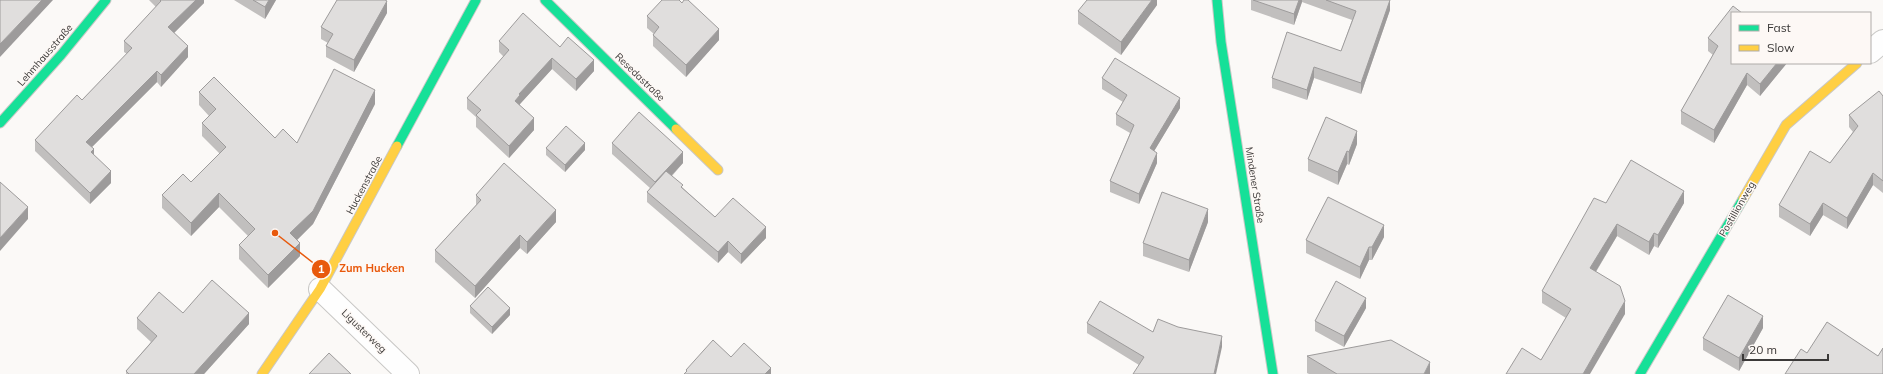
<svg xmlns="http://www.w3.org/2000/svg" width="1883" height="374" font-family="Mulish,sans-serif">
<style>
.lines{fill:none;stroke-linecap:round;stroke-linejoin:round}
.street-casing{stroke:#c9c8c6;stroke-width:24}
.fast-casing{stroke:#c9c8c6;stroke-width:11}
.slow-casing{stroke:#c9c8c6;stroke-width:11}
.street{stroke:#fefefe;stroke-width:22}
.fast{stroke:#16e098;stroke-width:9}
.slow{stroke:#ffcf43;stroke-width:9}
.wall{fill:#c1bfbe}
.shaded-wall{fill:#9d9b9b}
.building{fill:#e0dedd;stroke:#9d9b9b}
.labels{text-anchor:middle;dominant-baseline:central;stroke-width:3;stroke-linejoin:round;paint-order:stroke}
.street-label{font-size:10px;fill:#3b3938;stroke:#fdf8f5}
.leader{fill:none;stroke:#e8590c;stroke-width:1.5}
.callout-dot{fill:#e8590c;stroke:#fdf8f5;stroke-width:1.5}
.mark-label{font-size:12px;text-anchor:middle;font-weight:bold;fill:#fff}
.callout-label{font-size:11px;text-anchor:middle;font-weight:bold;fill:#e8590c;stroke:#fdf8f5;stroke-width:3;stroke-linejoin:round;paint-order:stroke}
</style>
<rect width="100%" height="100%" fill="#fbf9f7"/>
<g class="lines">
<g class="street-casing">
<g id="street">
<polyline points="1870,52 1883,41"/>
<polyline points="320,289 408,374"/>
</g>
</g>
<g class="fast-casing">
<g id="fast">
<polyline points="545,0 676,129"/>
<polyline points="1217,0 1221,42 1273,374"/>
<polyline points="0,123 61,55 106,0"/>
<polyline points="397,146 476,0"/>
<polyline points="1640,374 1743,199"/>
</g>
</g>
<g class="slow-casing">
<g id="slow">
<polyline points="676,129 718,170"/>
<polyline points="1743,199 1786,125 1857,63"/>
<polyline points="262,374 320,289 397,146"/>
</g>
</g>
<use href="#street" class="street"/>
<use href="#fast" class="fast"/>
<use href="#slow" class="slow"/>
</g>
<g class="wall">
<polygon points="149,0 204,0 204,3 174,33 188,57 161,87 157,82 92,147 94,155 111,183 90,204 35,151 35,140 82,100 127,54 124,52 124,41 156,7"/>
<polygon points="234,0 276,0 265,19"/>
<polygon points="1157,0 1157,5 1121,55 1078,24 1078,11"/>
<polygon points="1251,0 1390,0 1390,10 1361,94 1314,78 1307,100 1272,88 1272,78 1341,51 1352,20 1302,2 1294,25 1251,10"/>
<polygon points="387,13 354,72 326,57 326,46 328,43 321,39 321,27"/>
<polygon points="647,16 719,40 686,77 653,46 653,35 654,34 647,28"/>
<polygon points="1708,38 1787,63 1760,96 1747,85 1714,143 1681,124 1681,111 1713,55 1708,51"/>
<polygon points="499,41 560,47 594,71 576,91 552,69 520,104 520,105 534,130 509,158 476,127 476,117 467,109 467,98 504,57 499,52"/>
<polygon points="1102,78 1180,108 1154,151 1157,163 1139,204 1110,192 1110,181 1130,133 1116,125 1116,114 1123,102 1102,89"/>
<polygon points="199,92 275,138 297,143 375,104 313,224 297,240 300,256 268,288 239,259 239,245 248,236 219,207 191,236 162,208 162,195 191,182 220,154 202,136 202,123 209,116 199,105"/>
<polygon points="1883,96 1883,193 1873,185 1847,229 1823,215 1810,236 1779,217 1779,205 1830,163 1853,132 1849,127 1849,115"/>
<polygon points="612,143 683,163 672,176 683,188 715,217 766,238 741,264 728,252 718,263 647,202 647,192 650,188 612,154"/>
<polygon points="1357,144 1349,165 1347,164 1338,185 1308,171 1308,159"/>
<polygon points="546,148 585,150 565,172 546,155"/>
<polygon points="476,195 556,222 527,254 520,248 475,298 435,262 435,250 476,205"/>
<polygon points="1606,203 1684,203 1658,248 1654,246 1649,255 1617,236 1596,272 1625,314 1541,360 1566,318 1542,303 1542,291"/>
<polygon points="1208,222 1189,272 1143,256 1143,243"/>
<polygon points="1384,237 1372,260 1369,260 1360,279 1306,253 1306,240"/>
<polygon points="470,306 510,315 492,334 470,313"/>
<polygon points="1366,308 1344,347 1315,331 1315,321"/>
<polygon points="183,313 249,324 204,374 126,374 126,371 151,342 137,329 137,318"/>
<polygon points="1087,323 1153,332 1222,347 1139,365 1087,333"/>
<polygon points="1763,328 1739,371 1703,350 1703,338"/>
<polygon points="1307,356 1430,374 1309,374 1307,373"/>
</g>
<g class="shaded-wall">
<polygon points="42,0 53,0 0,57 0,44"/>
<polygon points="196,0 204,0 204,3 168,39 168,27"/>
<polygon points="269,0 276,0 265,19 265,7"/>
<polygon points="1152,0 1157,0 1157,5 1121,55 1121,42"/>
<polygon points="1299,0 1302,0 1302,2 1294,25 1294,14"/>
<polygon points="1390,0 1390,10 1361,94 1361,83"/>
<polygon points="387,1 387,13 354,72 354,60"/>
<polygon points="719,29 719,40 686,77 686,65"/>
<polygon points="188,46 188,57 161,87 161,75"/>
<polygon points="552,58 552,69 520,104 520,106 515,101 519,94"/>
<polygon points="594,60 594,71 576,91 576,79"/>
<polygon points="1777,63 1787,63 1760,96 1760,84"/>
<polygon points="1314,67 1314,78 1307,100 1307,90"/>
<polygon points="157,71 157,82 86,153 86,142"/>
<polygon points="1747,73 1747,85 1714,143 1714,130"/>
<polygon points="375,90 375,104 313,224 290,247 290,233"/>
<polygon points="1180,98 1180,108 1150,158 1150,148"/>
<polygon points="534,118 534,130 509,158 509,146"/>
<polygon points="1357,131 1357,144 1349,165 1349,152"/>
<polygon points="585,143 585,150 565,172 565,165"/>
<polygon points="94,149 94,161 91,152"/>
<polygon points="1347,151 1347,164 1338,185 1338,172"/>
<polygon points="683,152 683,163 655,193 655,182"/>
<polygon points="1157,153 1157,163 1139,204 1139,194"/>
<polygon points="111,171 111,183 90,204 90,193"/>
<polygon points="1873,173 1873,185 1847,229 1847,218"/>
<polygon points="1684,191 1684,203 1658,248 1658,235"/>
<polygon points="219,193 219,207 191,236 191,223"/>
<polygon points="1823,203 1823,215 1810,236 1810,224"/>
<polygon points="28,207 28,219 0,251 0,238"/>
<polygon points="1208,209 1208,222 1189,272 1189,260"/>
<polygon points="556,210 556,222 527,254 527,242"/>
<polygon points="1617,224 1617,236 1590,281 1590,268"/>
<polygon points="1384,225 1384,237 1372,260 1372,247"/>
<polygon points="766,227 766,238 741,264 741,254"/>
<polygon points="1654,233 1654,246 1649,255 1649,242"/>
<polygon points="520,235 520,248 475,298 475,286"/>
<polygon points="728,241 728,252 718,263 718,252"/>
<polygon points="300,243 300,256 268,288 268,275"/>
<polygon points="1369,247 1369,260 1360,279 1360,267"/>
<polygon points="1366,298 1366,308 1344,347 1344,336"/>
<polygon points="1625,301 1625,314 1590,374 1583,374"/>
<polygon points="510,308 510,315 492,334 492,327"/>
<polygon points="249,313 249,324 204,374 194,374"/>
<polygon points="1763,316 1763,328 1739,371 1739,358"/>
<polygon points="1222,336 1222,347 1216,374 1214,374"/>
<polygon points="1430,362 1430,374 1424,374"/>
<polygon points="771,368 771,374 765,374"/>
</g>
<g class="building">
<polygon points="0,0 42,0 0,44"/>
<polygon points="160,0 196,0 168,27 188,46 161,75 157,71 86,142 94,149 91,152 111,171 90,193 35,140 77,95 82,100 132,48 124,41 161,1"/>
<polygon points="253,0 269,0 265,7"/>
<polygon points="337,0 385,0 387,1 354,60 326,46 333,34 321,27"/>
<polygon points="662,0 679,0 682,3 684,0 688,0 719,29 686,65 653,35 659,27 647,16"/>
<polygon points="1087,0 1152,0 1121,42 1078,11"/>
<polygon points="1253,0 1299,0 1294,14"/>
<polygon points="1326,0 1390,0 1361,83 1314,67 1307,90 1272,78 1287,32 1341,51 1356,11"/>
<polygon points="1733,6 1742,13 1732,13 1732,63 1777,63 1760,84 1747,73 1714,130 1681,111 1718,46 1708,38"/>
<polygon points="523,13 560,47 568,37 594,60 576,79 552,58 519,94 520,95 515,101 534,118 509,146 476,115 481,110 467,98 509,50 499,41"/>
<polygon points="1115,58 1180,98 1150,148 1157,153 1139,194 1110,181 1134,125 1116,114 1127,95 1102,78"/>
<polygon points="334,69 375,90 313,211 290,233 300,243 268,275 239,245 255,229 219,193 191,223 162,195 183,174 191,182 226,147 202,123 216,109 199,92 214,77 275,138 283,129 297,143"/>
<polygon points="1879,91 1883,96 1883,181 1873,173 1847,218 1823,203 1810,224 1779,205 1810,151 1830,163 1858,126 1849,115"/>
<polygon points="639,112 683,152 655,182 612,143"/>
<polygon points="1326,117 1357,131 1349,152 1347,151 1338,172 1308,159"/>
<polygon points="566,126 585,143 565,165 546,148"/>
<polygon points="1631,160 1684,191 1658,235 1654,233 1649,242 1617,224 1590,268 1620,286 1625,301 1583,374 1506,374 1522,348 1541,360 1571,309 1542,291 1594,198 1606,203"/>
<polygon points="504,163 556,210 527,242 520,235 475,286 435,250 481,200 476,195"/>
<polygon points="666,171 683,185 681,187 715,217 733,198 766,227 741,254 728,241 718,252 647,192"/>
<polygon points="0,182 28,207 0,238"/>
<polygon points="1162,192 1208,209 1189,260 1143,243"/>
<polygon points="1328,197 1384,225 1372,247 1369,247 1360,267 1306,240"/>
<polygon points="212,280 249,313 194,374 129,374 126,371 157,336 137,318 159,292 183,313"/>
<polygon points="1336,281 1366,298 1344,336 1315,321"/>
<polygon points="488,287 510,308 492,327 470,306"/>
<polygon points="1728,295 1763,316 1739,358 1703,338"/>
<polygon points="1100,301 1153,332 1158,319 1178,327 1222,336 1214,374 1133,374 1144,357 1087,323"/>
<polygon points="1827,322 1878,356 1883,348 1883,374 1785,374 1801,349 1807,353"/>
<polygon points="713,340 731,357 744,343 771,368 765,374 684,374 687,371 686,370"/>
<polygon points="1391,340 1430,362 1424,374 1337,374 1307,356"/>
<polygon points="329,353 351,374 309,374"/>
</g>
<g class="labels">
<g class="street-label">
<text transform="translate(45 55) rotate(-49)">Lehmhausstraße</text>
<text transform="translate(640 77) rotate(44)">Resedastraße</text>
<text transform="translate(364 185) rotate(-62)">Huckenstraße</text>
<text transform="translate(1255 185) rotate(81)">Mindener Straße</text>
<text transform="translate(1737 209) rotate(-60)">Postillionweg</text>
<text transform="translate(364 331) rotate(44)">Ligusterweg</text>
</g>
</g>
<path class="leader" d="M275 233L321 269"/>
<g class="callout-dot">
<circle cx="275" cy="233" r="4"/>
<circle cx="321" cy="269" r="10"/>
</g>
<g class="mark-label">
<text x="321" y="273">1</text>
</g>
<g class="callout-label">
<text x="372" y="272">Zum Hucken</text>
</g>
<rect x="1731" y="12" width="140" height="52" fill="#fdf8f5" stroke="#afaca9"/>
<rect x="1739" y="25" width="20" height="6" fill="#16e098" stroke="#afaca9"/>
<text x="1767" y="32" font-size="12" fill="#3b3938">Fast</text>
<rect x="1739" y="45" width="20" height="6" fill="#ffcf43" stroke="#afaca9"/>
<text x="1767" y="52" font-size="12" fill="#3b3938">Slow</text>
<path d="M1743 354v6h85v-6" fill="none" stroke="#3b3938" stroke-width="2"/>
<text x="1749" y="354" font-size="12" fill="#3b3938" stroke="#fdf8f5" stroke-width="3" paint-order="stroke">20 m</text>
</svg>
